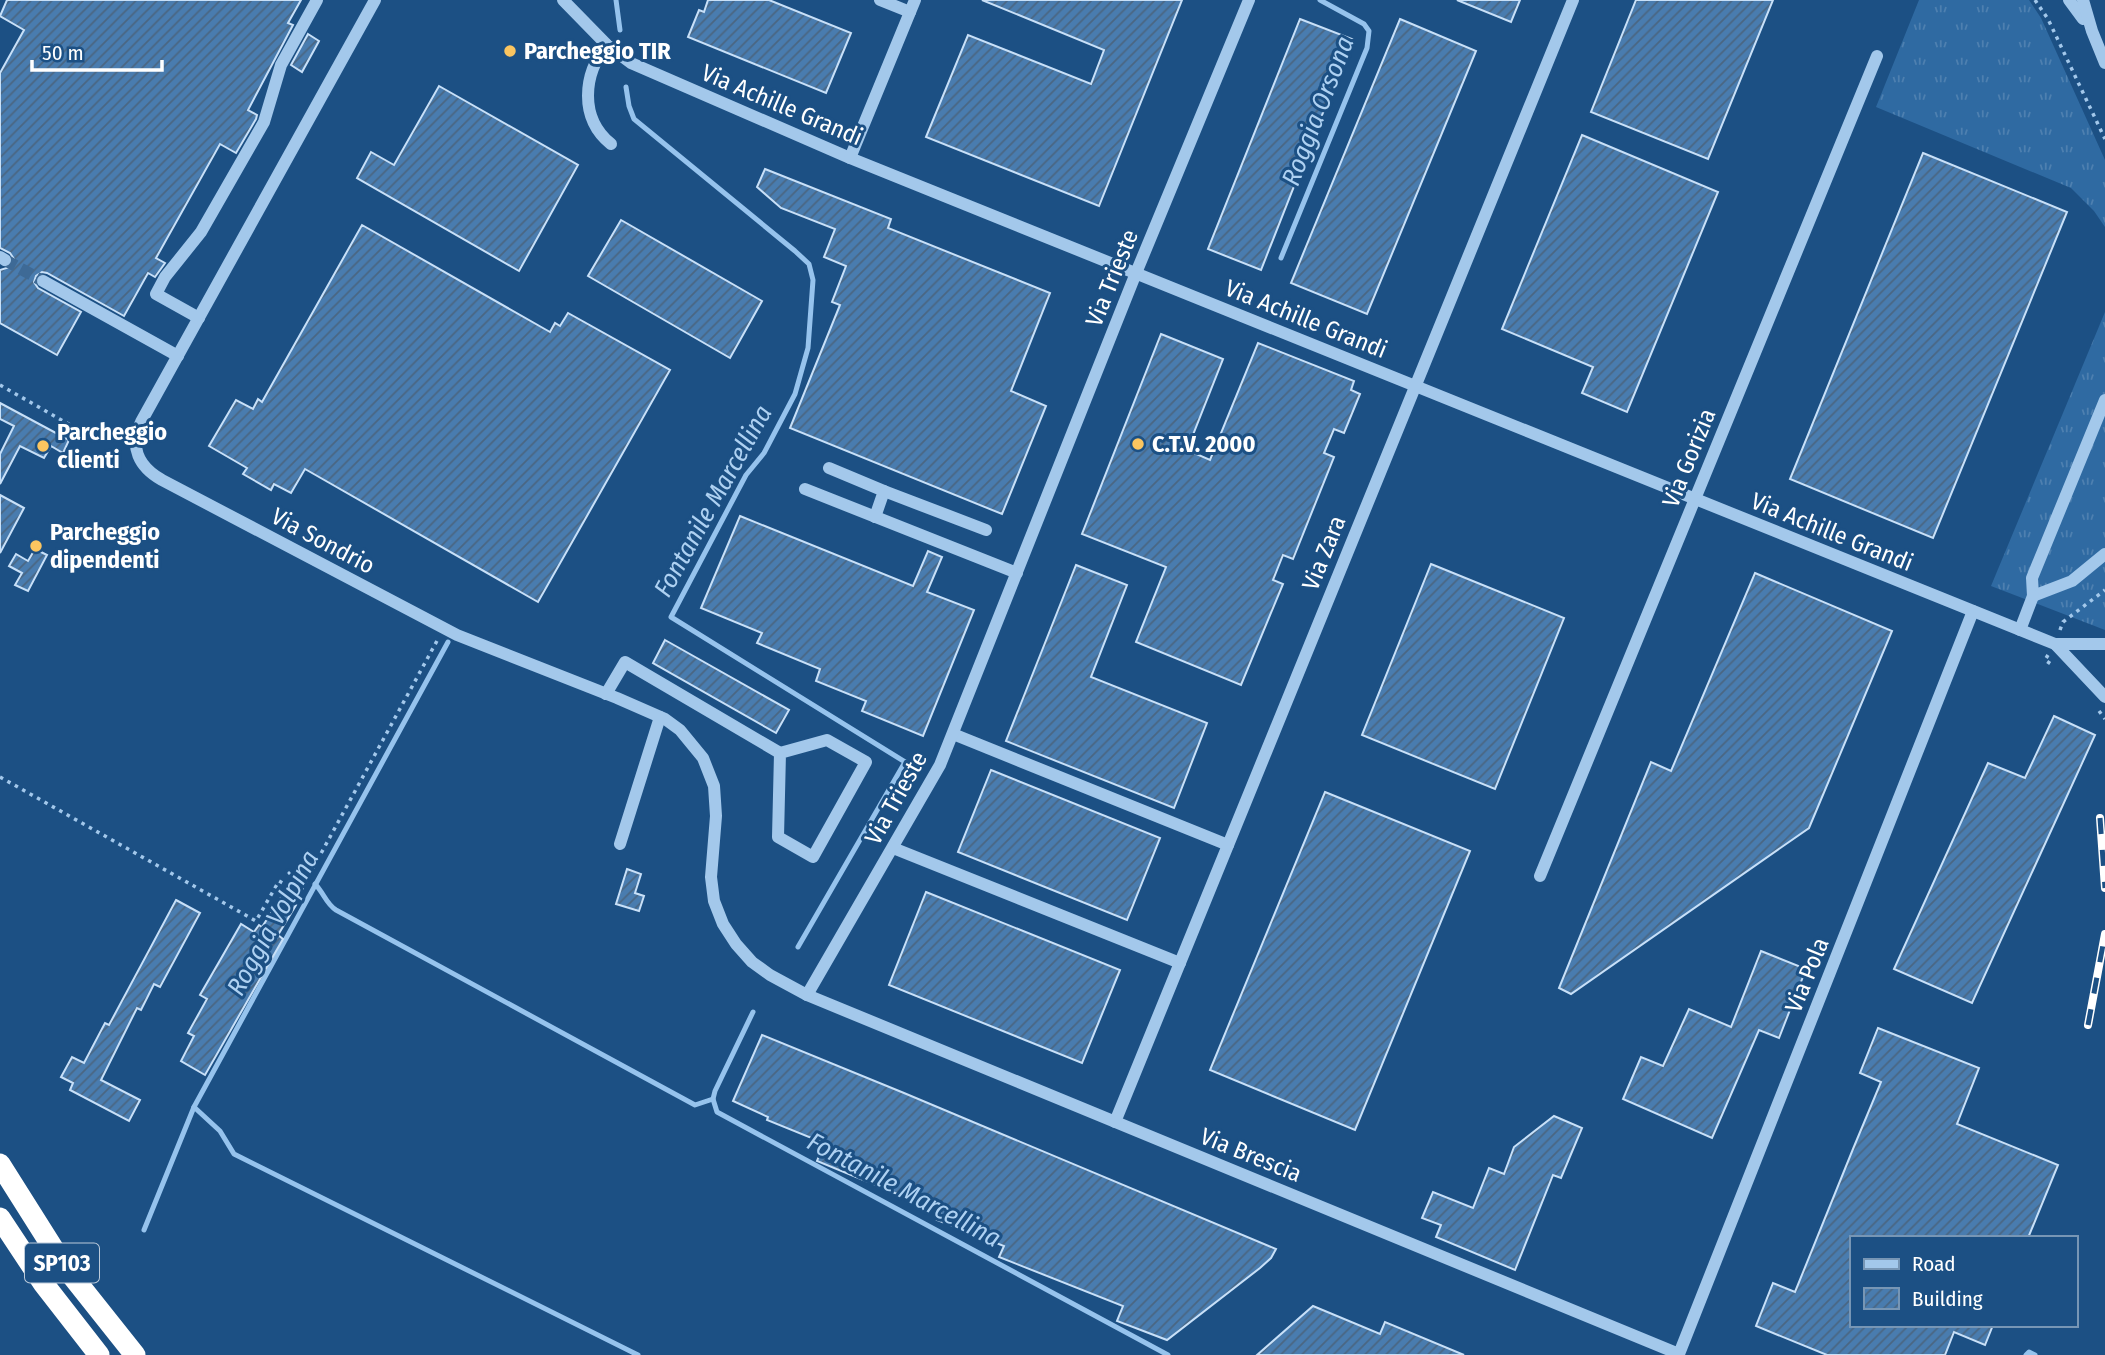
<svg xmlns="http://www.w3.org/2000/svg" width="2105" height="1355" font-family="'Fira Sans Condensed',sans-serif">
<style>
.grass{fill:url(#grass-tufts)}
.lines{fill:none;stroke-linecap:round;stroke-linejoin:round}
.stream{stroke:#96c3ed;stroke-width:5}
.building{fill:url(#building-hatch);stroke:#c8e0f8;stroke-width:2}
.minor-tunnel{stroke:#3e6a96;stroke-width:12;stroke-dasharray:12 6;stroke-linecap:butt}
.path{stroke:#a3c8eb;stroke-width:3.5;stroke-dasharray:3.5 5;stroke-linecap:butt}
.minor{stroke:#a3c8eb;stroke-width:12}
.highway{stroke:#fff;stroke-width:21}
.rail-casing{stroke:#fff;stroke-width:8}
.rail{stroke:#1c5084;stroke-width:5;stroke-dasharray:16;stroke-linecap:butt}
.poi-dot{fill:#fbc560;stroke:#1c5084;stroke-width:2.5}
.labels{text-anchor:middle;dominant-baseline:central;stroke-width:6;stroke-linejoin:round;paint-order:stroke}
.shield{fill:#1c5084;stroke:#bbcada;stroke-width:2}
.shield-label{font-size:23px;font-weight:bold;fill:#fff}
.poi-label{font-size:24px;font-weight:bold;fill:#fff;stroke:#1c5084;text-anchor:start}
.street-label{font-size:24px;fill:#fff;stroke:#1c5084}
.water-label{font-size:26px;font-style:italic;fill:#aed1f2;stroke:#1c5084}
</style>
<defs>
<pattern id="grass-tufts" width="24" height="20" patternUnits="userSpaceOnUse" patternTransform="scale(1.75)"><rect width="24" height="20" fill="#2f6aa2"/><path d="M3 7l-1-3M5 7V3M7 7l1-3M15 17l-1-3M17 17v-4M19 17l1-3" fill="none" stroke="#4e80b0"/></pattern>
<pattern id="building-hatch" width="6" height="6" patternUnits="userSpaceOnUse" patternTransform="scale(1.75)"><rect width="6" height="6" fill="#497caf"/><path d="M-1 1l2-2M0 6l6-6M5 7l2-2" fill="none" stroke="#4a6682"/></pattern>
</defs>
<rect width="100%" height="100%" fill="#1c5084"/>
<g class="grass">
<polygon points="1919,0 2029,0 2041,18 2105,160 2105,227 2094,211 2071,188 1876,107"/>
<polygon points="2105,312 2105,630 1991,586"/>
</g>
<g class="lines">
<g class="stream">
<polyline points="616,0 620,30"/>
<polyline points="626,87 629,106 634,119 795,251 809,264 813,280 808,348 795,394 764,453 746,475 671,617 905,762 798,947"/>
<polyline points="1281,258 1367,48 1369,31 1364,24 1320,0"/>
<path d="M315,884C324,893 326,904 336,910L695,1105L713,1099"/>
<polyline points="753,1012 715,1091 713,1099 717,1112 1168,1355"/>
<polyline points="194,1107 220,1131 234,1154 638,1355"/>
<polyline points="144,1230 194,1107 448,642"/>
<polyline points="2026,1355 2029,1352 2035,1355"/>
</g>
</g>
<g class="building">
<polygon points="7,0 301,0 288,23 293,25 248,110 257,115 256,119 236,153 220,144 156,258 165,263 155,277 148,273 124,316 47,273 42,272 36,276 34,282 38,288 81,312 57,355 0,323 0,270 10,267 14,259 10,253 0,248 0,73 24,30 0,16"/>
<polygon points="708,0 769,0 851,33 826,93 688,37 699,10 704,12"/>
<polygon points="982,0 1182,0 1099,206 926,137 968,35 1091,84 1104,50"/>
<polygon points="1457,0 1520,0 1511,22"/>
<polygon points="1636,0 1773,0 1708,159 1591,112"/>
<polygon points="1300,19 1352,39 1261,270 1208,249"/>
<polygon points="1400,19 1476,51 1367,314 1291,283"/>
<polygon points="308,34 319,41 302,72 291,65"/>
<polygon points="439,86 578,165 519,271 357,178 371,152 394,165"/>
<polygon points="1582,135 1718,192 1627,412 1582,393 1593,367 1502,329"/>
<polygon points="1923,153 2067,212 1933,538 1790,479"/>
<polygon points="765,169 891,219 888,228 1050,293 1011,391 1046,406 1002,514 790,428 840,305 832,302 846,266 824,257 835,229 781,208 757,187"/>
<polygon points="621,220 762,301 730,358 588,276"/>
<polygon points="362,225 550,332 555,323 560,326 568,313 670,370 538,602 305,469 291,493 274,484 271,490 243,474 247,468 209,446 236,400 253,409 258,399 262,402"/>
<polygon points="1161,334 1223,359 1187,450 1210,460 1258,343 1354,381 1351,390 1360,394 1344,433 1334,429 1324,453 1334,457 1293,559 1283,555 1273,580 1283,584 1241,685 1136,642 1166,567 1082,534"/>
<polygon points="0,403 69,440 63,453 51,446 44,458 20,446 0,484 0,454 14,426 0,419"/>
<polygon points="0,495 24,508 0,553"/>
<polygon points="740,516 913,586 928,551 942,557 927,592 974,610 923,736 862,711 866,701 816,681 820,669 757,643 762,633 701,608"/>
<polygon points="35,549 47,555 28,591 15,585 22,573 9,566 16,554 28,561"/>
<polygon points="1431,564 1564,618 1495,789 1362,735"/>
<polygon points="1076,565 1127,585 1091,677 1207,723 1174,808 1006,741"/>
<polygon points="1755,573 1892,631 1809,828 1571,994 1559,988 1651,762 1671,771"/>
<polygon points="665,640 789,710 776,733 653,663"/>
<polygon points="2054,716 2095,735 1972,1003 1894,969 1988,763 2025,778"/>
<polygon points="991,770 1160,838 1127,920 958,852"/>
<polygon points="1325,792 1470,851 1355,1130 1210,1070"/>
<polygon points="627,869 641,874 635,893 644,896 639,911 616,904"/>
<polygon points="926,892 1120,970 1082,1063 889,985"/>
<polygon points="282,896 296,905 278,935 283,939 205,1075 181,1061 194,1036 188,1033 207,999 200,995 241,924 254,932 259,925 262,927"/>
<polygon points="176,900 200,913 160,987 154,984 141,1010 137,1008 101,1080 140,1100 129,1121 70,1090 73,1083 61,1077 72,1057 84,1063 105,1023 109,1025"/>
<polygon points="1761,951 1806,969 1779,1038 1759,1030 1712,1138 1623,1099 1641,1057 1663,1066 1689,1009 1731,1027"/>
<polygon points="1878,1028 1979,1068 1957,1124 2058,1165 2028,1238 1851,1238 1851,1325 1993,1325 1985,1345 1954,1332 1945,1355 1827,1355 1756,1326 1773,1283 1795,1292 1853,1149 1881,1082 1860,1073"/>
<polygon points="762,1035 904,1093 1276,1249 1271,1258 1260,1268 1167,1340 1117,1321 1123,1306 999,1257 1004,1246 937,1220 941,1212 817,1161 824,1143 767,1120 768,1117 733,1101"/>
<polygon points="1554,1116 1582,1128 1561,1178 1553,1175 1515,1270 1436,1237 1441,1225 1422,1218 1433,1192 1473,1208 1489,1168 1504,1174 1514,1147"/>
<polygon points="1313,1306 1380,1334 1385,1322 1464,1355 1257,1355"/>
</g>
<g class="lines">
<polyline class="minor-tunnel" points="5,260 43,281"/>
<g class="path">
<polyline points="2035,0 2048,19 2105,139"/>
<polyline points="0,385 93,438"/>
<polyline points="2060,630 2063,622 2105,590"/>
<polyline points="2048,655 2045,660 2054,666"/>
<polyline points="2099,711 2105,719"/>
<polyline points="0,777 256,921 279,881 300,892 438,639"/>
</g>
<g class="minor">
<path d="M375,0L141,422C129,447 139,467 162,480L457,635L617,698L665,719L680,730L703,758L714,786L716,816L711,877L714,901L723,924L736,944L752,962L770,975L807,995L1679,1354L1973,611"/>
<polyline points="563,0 607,45 631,63 850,158 2055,644"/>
<polyline points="880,0 910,12"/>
<polyline points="2069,0 2083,19"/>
<polyline points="2083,0 2092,31 2105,63"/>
<path d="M607,45C583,74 579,118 611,144"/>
<polyline points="850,158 915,0"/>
<polyline points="0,257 5,260"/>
<polyline points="43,281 178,356"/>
<polyline points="199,318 156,294 165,277 201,232 264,122 281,65 317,0"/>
<polyline points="2105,400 2032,578 2033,596 2072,581 2105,554"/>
<polyline points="829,468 884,491 875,517"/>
<polyline points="805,489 1017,573"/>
<polyline points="884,491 986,530"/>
<polyline points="2020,630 2033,596"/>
<polyline points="2105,644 2055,644 2105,697"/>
<polyline points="606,694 625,662 780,753"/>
<polyline points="953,734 1228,845"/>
<polygon points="827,740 866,762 813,857 778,837 780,753"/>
<polyline points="620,844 660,717"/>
<polyline points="893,848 1180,963"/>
<polyline points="1540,876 1877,56"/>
<polyline points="807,995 940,765 1136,273 1249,0"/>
<polyline points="1115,1122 1573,0"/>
</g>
<g class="highway">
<polyline points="0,1164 65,1267 135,1355"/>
<polyline points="0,1218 43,1283 99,1355"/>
</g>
<g class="rail-casing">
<g id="rail">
<polyline points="2100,818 2105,888"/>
<polyline points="2088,1025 2105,934"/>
</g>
</g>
<use href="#rail" class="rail"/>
</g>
<g class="poi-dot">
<circle cx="510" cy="51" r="7"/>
<circle cx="1138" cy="444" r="7"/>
<circle cx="43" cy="446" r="7"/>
<circle cx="36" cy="546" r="7"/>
</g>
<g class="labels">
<rect class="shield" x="25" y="1243.5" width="74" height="39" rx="5"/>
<g class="shield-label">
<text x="62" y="1263">SP103</text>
</g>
<g class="poi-label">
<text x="524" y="51">Parcheggio TIR</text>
<text x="57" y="432">Parcheggio<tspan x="57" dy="28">clienti</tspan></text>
<text x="1152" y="444">C.T.V. 2000</text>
<text x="50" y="532">Parcheggio<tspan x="50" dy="28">dipendenti</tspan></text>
</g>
<g class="street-label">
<text transform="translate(782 105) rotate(23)">Via Achille Grandi</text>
<text transform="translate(1112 278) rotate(-68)">Via Trieste</text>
<text transform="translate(1306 319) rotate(22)">Via Achille Grandi</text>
<text transform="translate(1689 458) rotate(-68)">Via Gorizia</text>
<text transform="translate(1832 532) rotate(22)">Via Achille Grandi</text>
<text transform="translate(323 541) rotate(28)">Via Sondrio</text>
<text transform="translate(1324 553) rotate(-68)">Via Zara</text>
<text transform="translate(896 798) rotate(-61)">Via Trieste</text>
<text transform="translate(1807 975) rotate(-68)">Via Pola</text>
<text transform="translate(1251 1155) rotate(22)">Via Brescia</text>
</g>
<g class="water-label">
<text transform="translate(1318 111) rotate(-69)">Roggia Orsona</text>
<text transform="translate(713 501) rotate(-61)">Fontanile Marcellina</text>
<text transform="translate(273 923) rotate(-61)">Roggia Volpina</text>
<text transform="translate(904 1190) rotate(28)">Fontanile Marcellina</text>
</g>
</g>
<rect x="1850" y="1236" width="228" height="91" fill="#1c5084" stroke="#7796b5" stroke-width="2"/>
<rect x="1864" y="1259" width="35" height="10" fill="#a3c8eb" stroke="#7796b5" stroke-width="2"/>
<text x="1912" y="1271" font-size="21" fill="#ffffff">Road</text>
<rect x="1864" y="1288" width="35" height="21" fill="url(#building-hatch)" stroke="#7796b5" stroke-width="2"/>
<text x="1912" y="1306" font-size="21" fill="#ffffff">Building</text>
<path d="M32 60v10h130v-10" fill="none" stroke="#ffffff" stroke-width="3.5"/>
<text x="42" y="60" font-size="21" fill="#ffffff" stroke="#1c5084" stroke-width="5" paint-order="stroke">50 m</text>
</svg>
